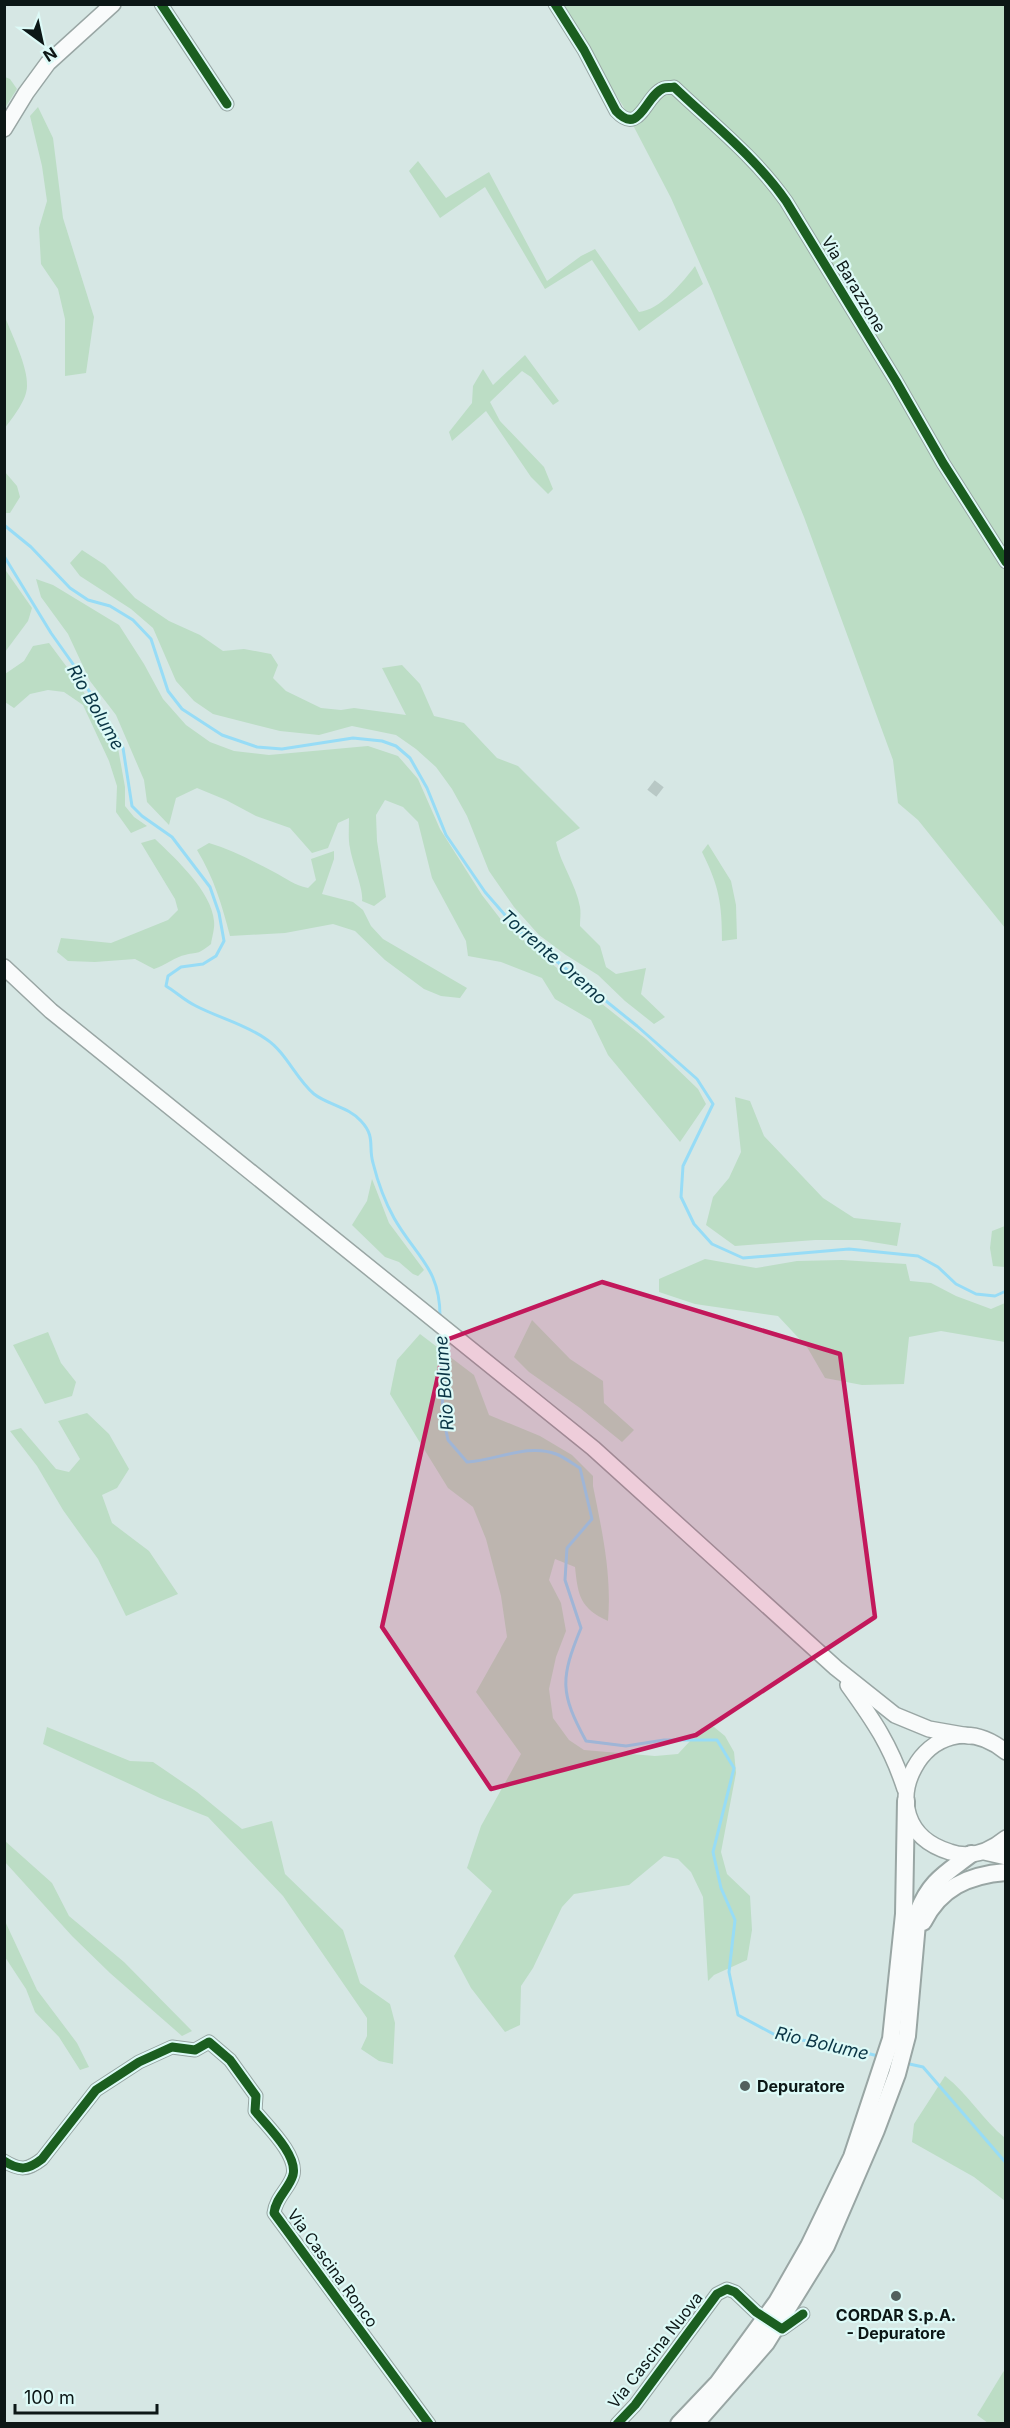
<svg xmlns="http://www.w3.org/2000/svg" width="1010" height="2428" font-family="Inter,sans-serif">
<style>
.green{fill:#bcddc5}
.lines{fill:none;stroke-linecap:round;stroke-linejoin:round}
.stream{stroke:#97dcf6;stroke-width:3}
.minor-tunnel{stroke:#b8c8c5;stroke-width:12;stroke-dasharray:12 6;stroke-linecap:butt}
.minor-casing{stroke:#99a6a4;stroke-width:15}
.major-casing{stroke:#99a6a4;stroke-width:18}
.highway-casing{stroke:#99a6a4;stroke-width:20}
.minor{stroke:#f9fbfb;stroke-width:12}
.major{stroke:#f9fbfb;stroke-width:15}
.highway{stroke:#f9fbfb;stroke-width:16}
.cycleway-casing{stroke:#ddfaf7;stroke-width:13}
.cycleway{stroke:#1b5e20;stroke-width:9}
.marked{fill:#c2185b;fill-opacity:0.2;stroke:#c2185b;stroke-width:4.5;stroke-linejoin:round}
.poi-dot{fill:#53605e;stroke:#ddfaf7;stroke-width:2}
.labels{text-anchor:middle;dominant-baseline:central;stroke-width:4.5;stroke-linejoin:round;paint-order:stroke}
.street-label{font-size:16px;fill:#0c1716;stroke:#ddfaf7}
.poi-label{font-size:16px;font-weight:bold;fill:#0c1716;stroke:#ddfaf7;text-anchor:start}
.water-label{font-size:18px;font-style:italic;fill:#0a3545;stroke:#ddfaf7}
</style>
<rect width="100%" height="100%" fill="#d6e7e4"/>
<g class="green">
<polygon points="559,5 1005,5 1005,928 918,820 898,803 893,760 804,517 712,291 671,198 623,106"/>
<polygon points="5,77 10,79 17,89 5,108"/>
<polygon points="38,107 53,138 63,218 94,317 86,373 65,376 65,319 58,289 41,264 39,228 47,201 42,166 30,116"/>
<path d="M418,161L446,198L489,172L547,281L581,256L595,249L639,312C660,310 683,282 695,266L703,284L639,331L592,260L545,289L485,187L440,218L409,171Z"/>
<path d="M5,317C12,335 28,367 27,386C27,400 13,417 5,428Z"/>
<polygon points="525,355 559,401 553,405 531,377 522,371 490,402 500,421 544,467 553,489 548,494 531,477 486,411 452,441 449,432 472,403 473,386 483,369 493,385"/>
<polygon points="5,472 17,486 20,497 10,513 5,513"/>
<path d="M82,550L105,565L135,598L169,621L200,635L223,651L244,649L271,654L278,665L273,678L286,691L321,708L341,710L354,708L406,715L382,668L402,665L420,684L434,716L464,723L497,758L518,766L580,828L556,842C561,865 576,884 580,907C581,913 580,920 580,926L600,946L606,967L616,974L646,968L641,994L665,1017L654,1024L625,1001L598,975L566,955L539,935L514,907L489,871L467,816L452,789L436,767L416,749L396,735L352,726L319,735L280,731L213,714L194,701L176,681L153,628L131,609L80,576L70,563Z"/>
<polygon points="4,568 32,608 28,621 5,652"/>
<path d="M36,579L53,585L119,625L144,664L163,699L186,725L210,742L234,751L269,755L368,746L398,756L418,779L440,829L482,895L502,921L532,948L646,1039L698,1089L706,1104L680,1142L608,1055L591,1020L555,999L542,978L501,962L468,956L466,941L432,878L418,822L403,807L385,800L376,815L377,841L386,897L374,906L362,901C364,890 352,862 350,848C348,839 349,828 349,818L338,823L328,848L312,853L290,828L256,816L226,800L197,788L176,798L169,825L147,802L144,780L116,715L90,681L68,634L41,597Z"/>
<polygon points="49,643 75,678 118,748 125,787 125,806 134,817 147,826 131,833 116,812 117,786 109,761 83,705 64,692 48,690 30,694 14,708 5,702 5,674 24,661 33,646"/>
<path d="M155,839C175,858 212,892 214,921C215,928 212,937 211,944C197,955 201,951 185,955C177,956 164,966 154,969L135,959L95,962L68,961L57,952L61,938L111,943L168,920L178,910L175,899L141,843Z"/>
<path d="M209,843C232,850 253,861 274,872C287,879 294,885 308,888L316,880L311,859L334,851V859L322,894L353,902L363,910L371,926L383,939L467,988L460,998L441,996L424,989L385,960L355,931L333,924L285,933L230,936C222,905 214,878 197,850Z"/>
<path d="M708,844L731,881L736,905L737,939L722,941C722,903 719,886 702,852Z"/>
<polygon points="735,1097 750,1101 764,1136 823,1198 854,1218 901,1223 897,1246 860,1240 815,1240 735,1246 706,1225 713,1197 729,1178 741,1152"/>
<polygon points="372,1179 389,1223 424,1270 418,1276 413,1274 399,1262 385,1257 352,1225 367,1201"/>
<polygon points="1005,1226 1005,1267 993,1266 990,1248 992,1231"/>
<polygon points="705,1259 756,1268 797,1261 842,1260 906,1264 910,1281 931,1283 956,1296 991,1309 1005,1303 1005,1342 941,1331 909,1337 904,1384 862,1385 825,1378 807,1347 778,1316 695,1304 659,1292 659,1279"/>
<polygon points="532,1320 570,1359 603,1381 604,1403 634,1430 622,1442 580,1408 529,1372 514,1357"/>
<polygon points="48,1332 61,1363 76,1382 72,1396 45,1404 13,1345"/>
<path d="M420,1334L474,1375L489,1415L540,1436L572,1455L593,1476V1486C602,1531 612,1574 608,1621C580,1608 578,1596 575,1567L555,1559L549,1580L561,1603L566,1631L556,1657L549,1689L553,1718L569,1740L584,1750L655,1756L678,1754L702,1728L714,1727L725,1736L734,1752L736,1773L721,1852L727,1874L750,1896L752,1930L747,1960L714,1975L708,1981L703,1897L691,1872L678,1859L664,1856L629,1885L574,1894L562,1907L533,1968L521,1986L520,2025L505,2032L471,1988L454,1956L492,1891L467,1868L481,1826L521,1754L476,1692L507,1637L501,1596L486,1539L473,1507L448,1488L390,1394L397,1360Z"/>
<polygon points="87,1413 109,1434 129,1469 117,1488 102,1495 112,1523 149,1551 178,1594 126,1616 98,1559 63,1510 37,1466 10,1431 21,1428 56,1469 69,1472 80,1459 58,1421"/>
<polygon points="47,1727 130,1761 153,1762 197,1792 242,1829 272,1821 285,1874 343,1930 360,1983 390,2004 395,2023 393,2064 379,2061 361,2049 367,2036 367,2018 283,1896 208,1817 160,1798 43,1744"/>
<polygon points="5,1841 52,1883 69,1916 124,1962 192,2031 182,2036 110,1973 72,1936 5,1862"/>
<polygon points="4,1919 37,1990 77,2043 89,2067 80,2070 59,2037 35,2012 26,1989 5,1957"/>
<path d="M945,2076C968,2094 983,2120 1005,2138V2201L974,2177L912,2142L914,2124Z"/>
<polygon points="1005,2369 1005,2423 988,2423 977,2415"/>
</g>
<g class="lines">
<g class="stream">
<polyline points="4,525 31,547 70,588 88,600 110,606 133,620 151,639 168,691 182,709 222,735 257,747 282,749 353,738 382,741 396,746 410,758 427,788 446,835 485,892 518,930 637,1026 697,1079 713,1104 683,1166 681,1197 694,1224 712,1244 743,1258 849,1249 918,1256 938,1267 956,1284 976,1294 995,1296 1006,1291"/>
<path d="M4,556L51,633L73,664L123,748L132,806L142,816L172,837L210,887L219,913L224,941L216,956L203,964L181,967L168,976L166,986C176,992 185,1001 196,1006C219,1018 245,1024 266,1039C286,1052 296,1079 314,1094C328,1105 349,1107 361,1121C376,1137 368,1146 373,1163C378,1183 384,1200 394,1218C416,1257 441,1268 440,1319"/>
<path d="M440,1331L443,1416L448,1440L467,1462C495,1461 527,1443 556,1454C564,1457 573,1464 580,1468L592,1519L567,1548L565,1580L581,1628C560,1679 560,1693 586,1741L626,1746L664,1740H717L734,1768L713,1852L721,1888L735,1920L729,1972L738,2015L779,2037L831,2044L878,2056"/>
<polyline points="905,2063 923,2067 1006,2163"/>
</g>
<polyline class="minor-tunnel" points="651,785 660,792"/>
<g class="minor-casing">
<g id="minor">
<polyline points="161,4 227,104"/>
<path d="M555,4L584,50L616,111C640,137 645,95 664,88C667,87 670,88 674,87C713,124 755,157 786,201L896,381L943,463L1006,562"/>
<path d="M4,2161C20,2171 28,2170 42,2159L96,2090L139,2062L172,2047L195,2050L209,2042L230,2060L256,2096L255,2111C267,2126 298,2155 293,2175C289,2189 276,2197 274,2213L429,2424"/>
<polyline points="782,2329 803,2314"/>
<polyline points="617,2424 635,2405 717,2294 727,2289 735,2292 756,2312"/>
</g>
</g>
<g class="major-casing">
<g id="major">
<polyline points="4,129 26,93 48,63 113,4"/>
<polyline points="4,967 51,1011 593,1448 836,1668 895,1715 929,1729 969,1736"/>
<path d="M848,1685C874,1721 891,1746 905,1789"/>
<path d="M1006,1752C929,1689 857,1824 950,1852C970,1859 990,1851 1006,1838"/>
<polyline points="984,1852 1006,1857"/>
</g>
</g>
<g class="highway-casing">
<g id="highway">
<path d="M923,1922C940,1888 968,1875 1006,1872"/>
<polyline points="679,2424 718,2383 777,2302 809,2246 852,2157 891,2039 904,1914 906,1801"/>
<path d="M695,2424L766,2343L826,2246L876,2130L897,2074L907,2036L918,1912C930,1881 945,1874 971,1854"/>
</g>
</g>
<use href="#minor" class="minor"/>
<use href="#major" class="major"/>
<use href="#highway" class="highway"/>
<g class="cycleway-casing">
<g id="cycleway">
<polyline points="161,4 227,104"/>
<path d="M555,4L584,50L616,111C640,137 645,95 664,88C667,87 670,88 674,87C713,124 755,157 786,201L896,381L943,463L1006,562"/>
<path d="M4,2161C20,2171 28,2170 42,2159L96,2090L139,2062L172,2047L195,2050L209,2042L230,2060L256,2096L255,2111C267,2126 298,2155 293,2175C289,2189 276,2197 274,2213L429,2424"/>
<polyline points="617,2424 635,2405 717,2294 727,2289 735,2292 756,2312 782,2329 803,2314"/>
</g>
</g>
<use href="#cycleway" class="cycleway"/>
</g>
<path class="marked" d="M602,1282L840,1354L875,1617L696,1735L491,1789L382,1627L446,1340Z"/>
<g class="poi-dot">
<circle cx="745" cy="2086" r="6"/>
<circle cx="896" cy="2296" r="6"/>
</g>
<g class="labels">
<g class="street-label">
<text transform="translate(854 284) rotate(59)">Via Barazzone</text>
<text transform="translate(333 2268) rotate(54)">Via Cascina Ronco</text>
<text transform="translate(655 2350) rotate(-52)">Via Cascina Nuova</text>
</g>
<g class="poi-label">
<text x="757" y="2086">Depuratore</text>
<text x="896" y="2315" text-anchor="middle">CORDAR S.p.A.<tspan x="896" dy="18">- Depuratore</tspan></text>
</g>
<g class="water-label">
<text transform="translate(96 707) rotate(60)">Rio Bolume</text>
<text transform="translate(554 957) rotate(41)">Torrente Oremo</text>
<text transform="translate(444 1383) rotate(-94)">Rio Bolume</text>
<text transform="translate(822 2043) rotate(13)">Rio Bolume</text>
</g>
</g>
<rect width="1010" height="2428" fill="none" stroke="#0c1716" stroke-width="12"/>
<g transform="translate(42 42) rotate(147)" stroke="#ddfaf7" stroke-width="4.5" paint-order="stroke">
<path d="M0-4.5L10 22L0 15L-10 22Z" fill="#0c1716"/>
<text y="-9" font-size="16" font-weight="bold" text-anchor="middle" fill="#0c1716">N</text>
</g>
<path d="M15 2404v9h142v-9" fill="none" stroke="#0c1716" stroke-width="3"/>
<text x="24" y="2404" font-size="18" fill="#0c1716" stroke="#ddfaf7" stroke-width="4.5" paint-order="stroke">100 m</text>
</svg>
